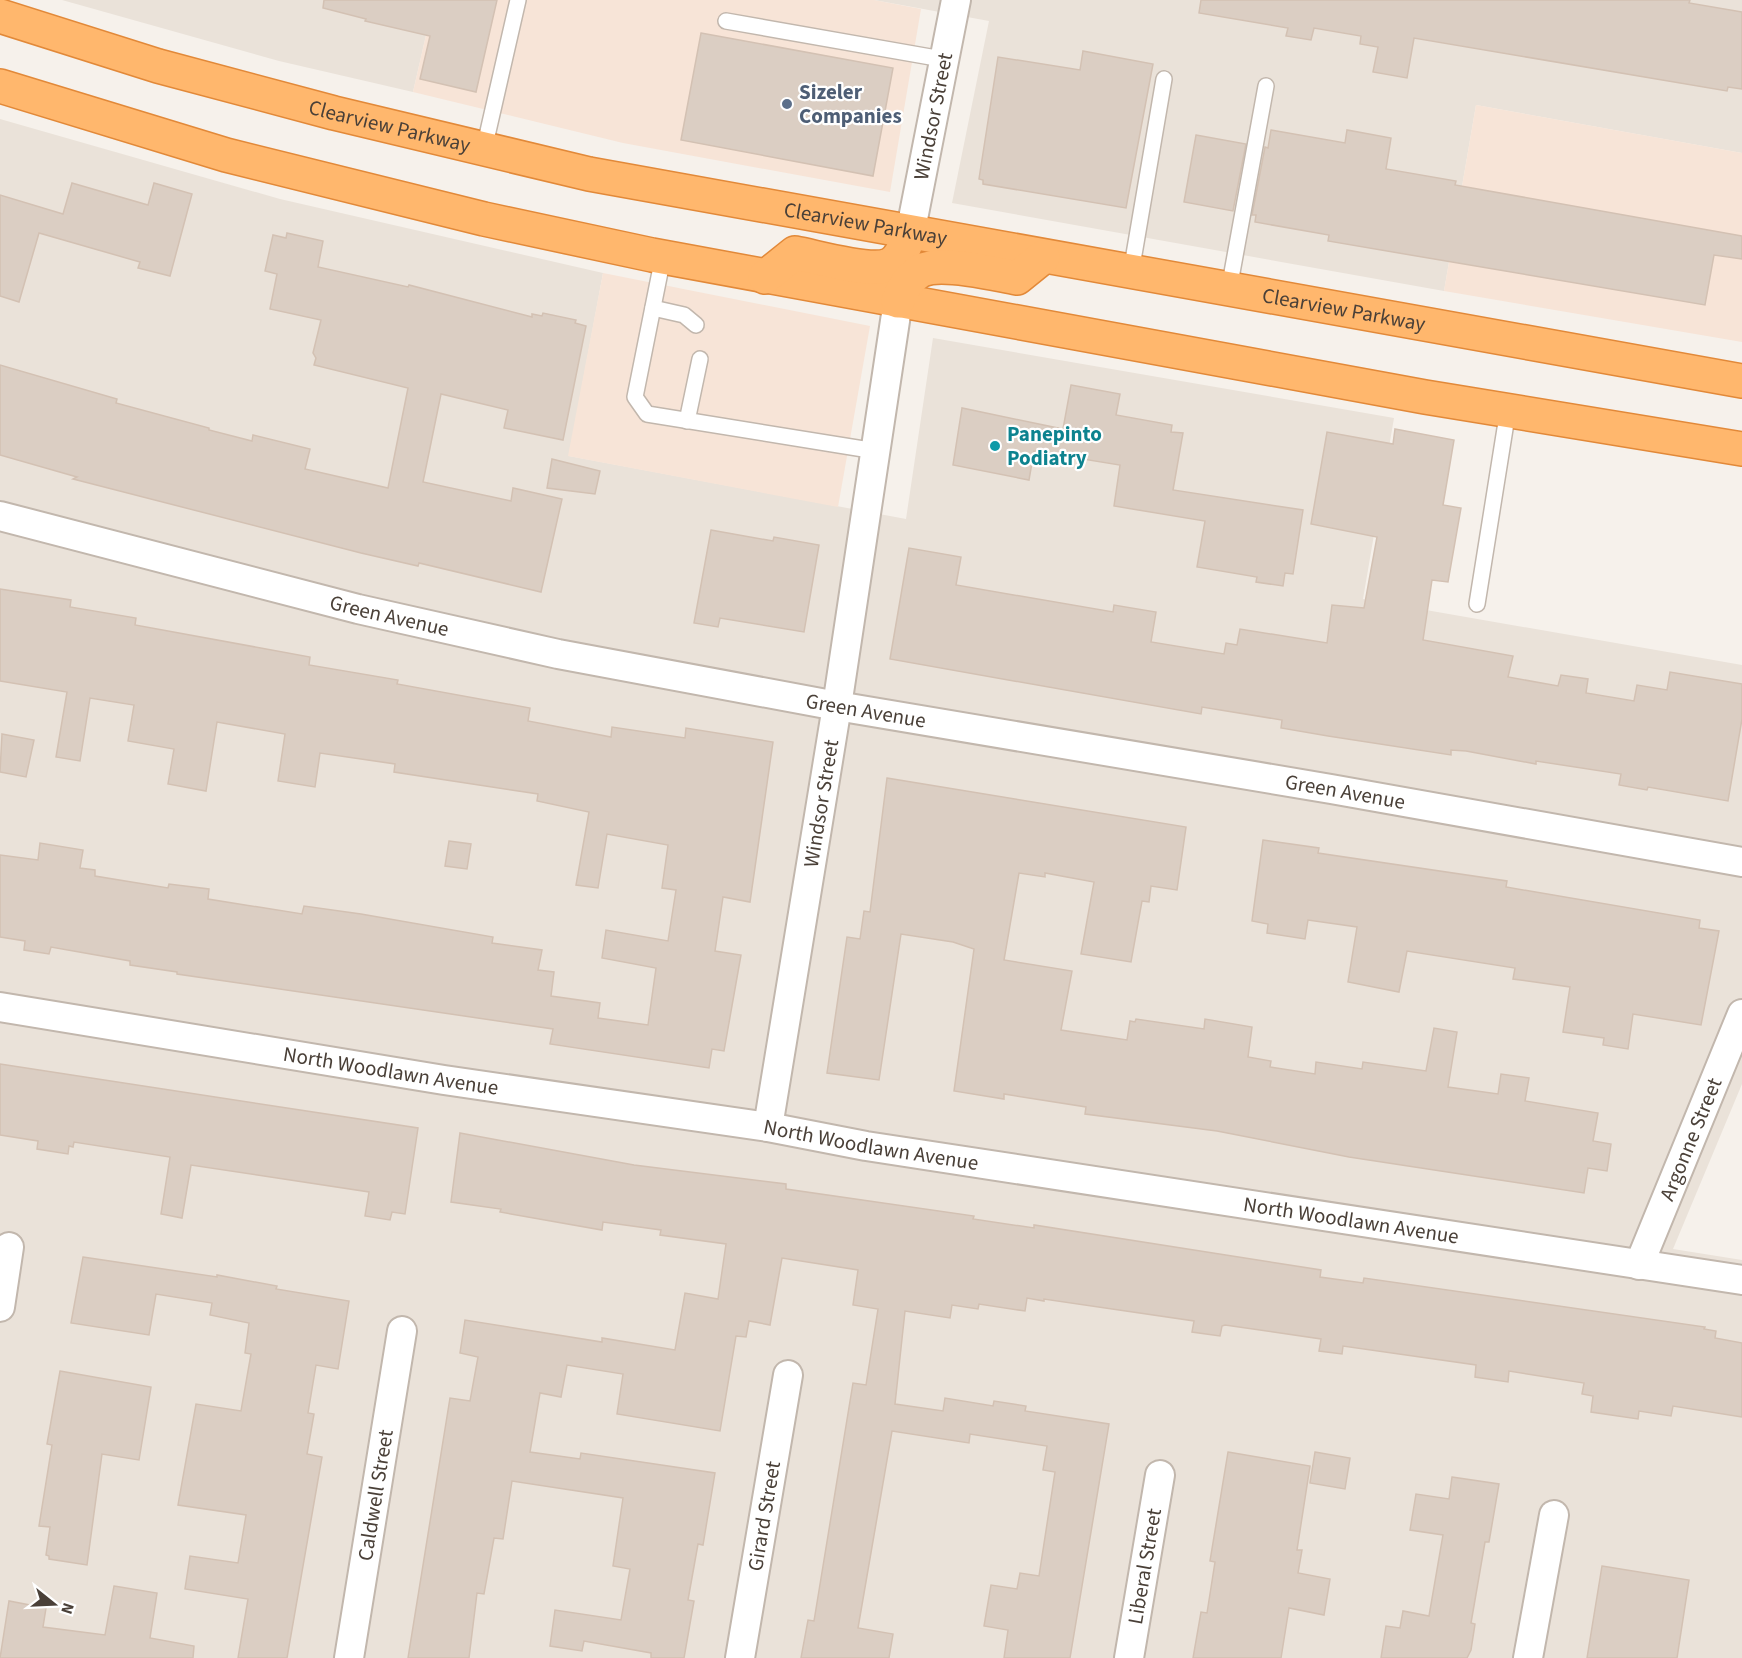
<svg xmlns="http://www.w3.org/2000/svg" width="1742" height="1658" font-family="'Source Sans 3',sans-serif">
<style>
.residential{fill:#eae2d9}
.commercial{fill:#f7e4d7}
.building{fill:#dbcec3;stroke:#d3c1b3;stroke-width:1.5}
.lines{fill:none;stroke-linecap:round;stroke-linejoin:round}
.lane-casing{stroke:#c2b7ad;stroke-width:18}
.street-casing{stroke:#c2b7ad;stroke-width:32}
.highway-casing{stroke:#e28939;stroke-width:36}
.lane{stroke:#fff;stroke-width:15}
.street{stroke:#fff;stroke-width:28}
.highway{stroke:#ffb76d;stroke-width:33}
.service-dot{fill:#5c6f8a;stroke:#fff;stroke-width:2}
.culture-dot{fill:#0f9aa8;stroke:#fff;stroke-width:2}
.labels{text-anchor:middle;dominant-baseline:central;stroke-width:4.5;stroke-linejoin:round;paint-order:stroke}
.service-label{font-size:21px;font-weight:bold;fill:#4e5e75;stroke:#fff;text-anchor:start}
.street-label{font-size:21px;fill:#4a4038;stroke:#fff}
.culture-label{font-size:21px;font-weight:bold;fill:#0d838f;stroke:#fff;text-anchor:start}
</style>
<rect width="100%" height="100%" fill="#f6f1eb"/>
<g class="residential">
<polygon points="62,0 434,0 413,92 279,61"/>
<polygon points="874,0 1742,0 1742,153 1476,105 1444,291 952,203 989,21"/>
<polygon points="0,119 280,199 603,273 569,456 906,519 933,338 1394,418 1363,599 1742,665 1742,1084 1673,1249 1742,1260 1742,1658 0,1658"/>
</g>
<g class="commercial">
<polygon points="434,0 874,0 921,9 890,192 623,143 413,92"/>
<polygon points="1476,105 1742,153 1742,342 1444,291"/>
<polygon points="603,273 870,326 838,507 568,456"/>
</g>
<g class="building">
<polygon points="324,0 497,0 476,92 420,79 430,36 365,21 366,19 323,8"/>
<polygon points="1201,0 1690,0 1689,3 1742,12 1742,89 1728,87 1727,91 1414,38 1407,78 1373,72 1378,47 1360,44 1361,36 1314,28 1311,40 1286,36 1288,28 1199,13"/>
<polygon points="701,33 893,68 873,176 681,140"/>
<polygon points="1083,51 1153,64 1126,208 983,184 983,180 979,179 998,57 1080,70"/>
<polygon points="1271,130 1345,143 1347,130 1391,138 1386,169 1456,181 1455,185 1742,236 1742,259 1714,255 1705,305 1328,241 1329,235 1255,222 1256,215 1252,215 1265,147 1268,148"/>
<polygon points="1196,135 1246,144 1233,211 1184,202"/>
<polygon points="72,183 148,205 154,183 192,194 170,276 138,268 140,262 39,233 19,302 0,296 0,195 63,214"/>
<polygon points="287,233 323,241 318,267 408,287 409,285 532,317 532,314 542,316 543,313 576,320 575,323 586,326 563,440 504,428 508,410 441,394 423,482 511,501 513,488 562,499 541,592 419,563 418,566 361,553 73,479 77,477 0,455 0,365 117,399 116,403 209,428 209,430 252,441 253,435 310,449 305,469 388,488 408,388 314,365 316,358 313,353 321,320 270,309 277,274 265,271 273,235 286,238"/>
<polygon points="1071,385 1120,394 1116,415 1172,425 1171,432 1183,433 1173,490 1303,510 1293,574 1285,573 1283,586 1256,582 1257,577 1197,567 1205,521 1114,506 1120,465 1034,451 1029,480 953,465 962,408 1063,429"/>
<polygon points="1395,429 1454,440 1443,505 1461,508 1448,582 1432,580 1423,640 1513,656 1508,677 1558,686 1561,675 1588,679 1586,693 1634,701 1637,685 1667,690 1670,672 1742,684 1742,719 1728,801 1648,787 1647,790 1619,785 1621,774 1536,761 1536,764 1466,751 1451,750 1451,755 1328,736 1281,728 1282,720 1202,707 1201,714 890,659 909,548 961,557 956,585 1113,612 1114,605 1156,612 1151,642 1224,654 1226,643 1237,645 1240,629 1327,643 1332,605 1364,608 1377,537 1311,524 1327,432 1393,444"/>
<polygon points="552,459 600,471 595,494 547,488"/>
<polygon points="711,530 773,541 774,537 819,545 804,632 720,618 718,627 694,623"/>
<polygon points="0,589 71,600 70,607 136,618 135,625 310,657 309,665 398,680 397,684 530,708 528,721 611,737 612,727 685,738 686,728 773,742 750,902 723,897 715,951 741,955 724,1051 712,1049 709,1068 550,1044 553,1029 177,974 177,972 130,965 130,961 51,947 49,954 24,950 25,941 0,937 0,855 38,860 40,843 83,850 80,868 95,870 95,876 168,888 169,884 209,889 208,899 302,914 304,906 361,914 493,937 492,943 542,950 538,970 554,972 551,996 600,1003 598,1018 648,1025 656,968 602,958 606,930 668,941 676,890 662,888 668,845 607,834 598,888 576,885 589,812 537,801 538,794 394,772 395,764 320,753 315,787 278,781 285,734 217,722 206,791 168,784 174,749 128,741 134,705 90,698 80,761 56,757 67,692 0,681"/>
<polygon points="2,734 34,740 26,777 0,772"/>
<polygon points="887,778 1186,827 1177,890 1151,886 1149,902 1142,901 1131,962 1081,954 1094,882 1045,873 1045,877 1019,873 1004,960 1072,971 1061,1030 1127,1040 1130,1021 1135,1022 1136,1019 1204,1029 1205,1019 1252,1027 1248,1057 1271,1061 1270,1067 1315,1074 1316,1062 1362,1069 1363,1062 1426,1071 1434,1028 1457,1032 1448,1087 1498,1094 1501,1074 1529,1078 1525,1101 1598,1113 1593,1141 1611,1144 1607,1171 1588,1168 1584,1193 1349,1157 1217,1131 1085,1114 1086,1107 1004,1094 1004,1099 954,1091 974,949 953,942 901,934 879,1080 827,1073 847,937 860,939 864,911 870,912"/>
<polygon points="1263,840 1319,848 1318,853 1507,881 1506,887 1700,920 1699,928 1719,931 1701,1025 1633,1014 1628,1049 1603,1045 1604,1038 1563,1032 1570,987 1513,979 1515,968 1407,951 1399,992 1348,982 1357,927 1308,920 1305,939 1267,933 1268,924 1252,921"/>
<polygon points="449,841 471,844 467,869 445,866"/>
<polygon points="0,1064 418,1128 405,1214 392,1212 390,1220 365,1216 369,1192 191,1165 182,1218 161,1214 170,1157 74,1142 73,1147 69,1146 68,1154 37,1149 38,1141 0,1135"/>
<polygon points="460,1133 634,1165 786,1184 786,1189 974,1216 973,1219 1034,1228 1034,1225 1321,1270 1320,1277 1363,1283 1364,1278 1705,1327 1704,1329 1716,1331 1715,1338 1742,1343 1742,1417 1673,1406 1671,1416 1639,1411 1638,1419 1591,1412 1593,1396 1582,1394 1584,1383 1509,1371 1508,1382 1475,1377 1476,1365 1343,1346 1342,1354 1319,1351 1321,1339 1225,1325 1222,1326 1220,1336 1192,1332 1194,1321 1044,1299 1044,1301 1027,1298 1025,1311 979,1304 978,1309 952,1305 950,1318 905,1311 895,1404 943,1411 945,1398 993,1406 994,1401 1026,1406 1025,1411 1109,1424 1070,1658 1004,1658 1008,1630 984,1626 991,1585 1017,1589 1020,1573 1039,1576 1055,1472 1043,1470 1047,1446 970,1434 969,1443 892,1431 858,1628 893,1634 889,1658 801,1658 808,1620 814,1621 853,1383 866,1385 878,1309 853,1305 858,1270 782,1258 770,1325 749,1321 746,1337 736,1336 720,1431 617,1414 623,1374 567,1365 561,1397 540,1393 530,1452 580,1459 581,1453 715,1473 703,1545 698,1544 688,1600 694,1601 684,1658 651,1658 651,1653 584,1641 582,1651 550,1646 555,1610 621,1620 630,1569 613,1566 623,1498 512,1481 503,1539 494,1538 484,1594 477,1593 469,1658 408,1658 450,1398 470,1401 478,1357 460,1353 465,1320 602,1342 602,1338 675,1350 685,1293 718,1299 726,1244 660,1235 661,1230 603,1222 602,1230 500,1212 501,1209 451,1202"/>
<polygon points="83,1257 217,1277 217,1275 277,1286 276,1289 349,1301 338,1369 316,1365 308,1413 314,1414 307,1454 322,1457 287,1658 238,1658 248,1599 185,1589 190,1556 238,1563 246,1515 178,1505 196,1404 241,1411 251,1354 245,1353 249,1323 210,1315 212,1303 156,1294 149,1335 71,1323"/>
<polygon points="60,1371 151,1387 139,1460 102,1454 87,1565 49,1559 49,1556 46,1555 50,1527 39,1526 52,1445 47,1444"/>
<polygon points="1228,1452 1310,1466 1297,1550 1302,1550 1298,1573 1330,1579 1324,1615 1289,1608 1281,1658 1193,1658 1201,1612 1207,1613 1215,1562 1210,1561"/>
<polygon points="1315,1452 1350,1458 1345,1489 1310,1483"/>
<polygon points="1452,1477 1499,1484 1489,1542 1485,1542 1471,1623 1475,1624 1471,1650 1467,1658 1381,1658 1386,1626 1400,1628 1403,1611 1429,1616 1443,1535 1410,1530 1416,1494 1449,1499"/>
<polygon points="1602,1566 1689,1580 1677,1658 1587,1658"/>
<polygon points="114,1586 157,1593 150,1638 194,1646 193,1658 0,1658 9,1601 46,1608 43,1627 105,1635"/>
</g>
<g class="lines">
<g class="lane-casing">
<g id="lane">
<polyline points="726,21 942,59"/>
<polyline points="484,149 518,0"/>
<polyline points="663,257 635,397 647,414 876,451"/>
<polyline points="1131,272 1164,79"/>
<polyline points="1229,289 1266,86"/>
<polyline points="653,308 684,315 696,325"/>
<polyline points="687,421 700,359"/>
<polyline points="1477,604 1508,410"/>
</g>
</g>
<g class="street-casing">
<g id="street">
<path id="s1" d="M910,234L956,0"/>
<path id="s2" d="M0,516L358,609L558,654L837,706L1331,789L1742,862"/>
<path id="s3" d="M0,1007L444,1080L768,1127L866,1146L1742,1280"/>
<path id="s4" d="M768,1127L837,706L898,301"/>
<path id="s5" d="M1639,1265L1742,1014"/>
<polyline points="0,1307 9,1247"/>
<path id="s6" d="M349,1658L402,1331"/>
<path id="s7" d="M740,1658L788,1375"/>
<path id="s8" d="M1129,1658L1160,1475"/>
<polyline points="1528,1658 1554,1515"/>
</g>
</g>
<g class="highway-casing">
<g id="highway">
<path id="s9" d="M0,16L158,66L334,113L589,174L1742,381"/>
<polyline points="0,86 226,155 484,219 652,255 1425,397 1742,449"/>
<path d="M765,277L795,253C817,257 870,273 889,265C901,260 905,245 910,234"/>
<path d="M898,301C903,289 908,278 920,271C941,260 994,274 1017,278L1043,257"/>
</g>
</g>
<use href="#lane" class="lane"/>
<use href="#street" class="street"/>
<use href="#highway" class="highway"/>
</g>
<circle class="service-dot" cx="787" cy="104" r="6"/>
<circle class="culture-dot" cx="995" cy="446" r="6"/>
<g class="labels">
<g class="service-label">
<text x="799" y="92">Sizeler<tspan x="799" dy="24">Companies</tspan></text>
</g>
<g class="street-label">
<text stroke="none"><textPath href="#s1" startOffset="120">Windsor Street</textPath></text>
<text stroke="none"><textPath href="#s9" startOffset="405">Clearview Parkway</textPath></text>
<text stroke="none"><textPath href="#s9" startOffset="891">Clearview Parkway</textPath></text>
<text stroke="none"><textPath href="#s9" startOffset="1377">Clearview Parkway</textPath></text>
<text stroke="none"><textPath href="#s2" startOffset="402">Green Avenue</textPath></text>
<text stroke="none"><textPath href="#s2" startOffset="888">Green Avenue</textPath></text>
<text stroke="none"><textPath href="#s2" startOffset="1374">Green Avenue</textPath></text>
<text stroke="none"><textPath href="#s4" startOffset="328">Windsor Street</textPath></text>
<text stroke="none"><textPath href="#s3" startOffset="396">North Woodlawn Avenue</textPath></text>
<text stroke="none"><textPath href="#s5" startOffset="136">Argonne Street</textPath></text>
<text stroke="none"><textPath href="#s3" startOffset="882">North Woodlawn Avenue</textPath></text>
<text stroke="none"><textPath href="#s3" startOffset="1368">North Woodlawn Avenue</textPath></text>
<text stroke="none"><textPath href="#s6" startOffset="165">Caldwell Street</textPath></text>
<text stroke="none"><textPath href="#s7" startOffset="144">Girard Street</textPath></text>
<text stroke="none"><textPath href="#s8" startOffset="93">Liberal Street</textPath></text>
</g>
<g class="culture-label">
<text x="1007" y="434">Panepinto<tspan x="1007" dy="24">Podiatry</tspan></text>
</g>
</g>
<g transform="translate(54 1604) rotate(108)" stroke="#ffffff" stroke-width="4.5" paint-order="stroke">
<path d="M0-4.5L10 22L0 15L-10 22Z" fill="#4a4038"/>
<text y="-9" font-size="16" font-weight="bold" text-anchor="middle" fill="#4a4038">N</text>
</g>
</svg>
